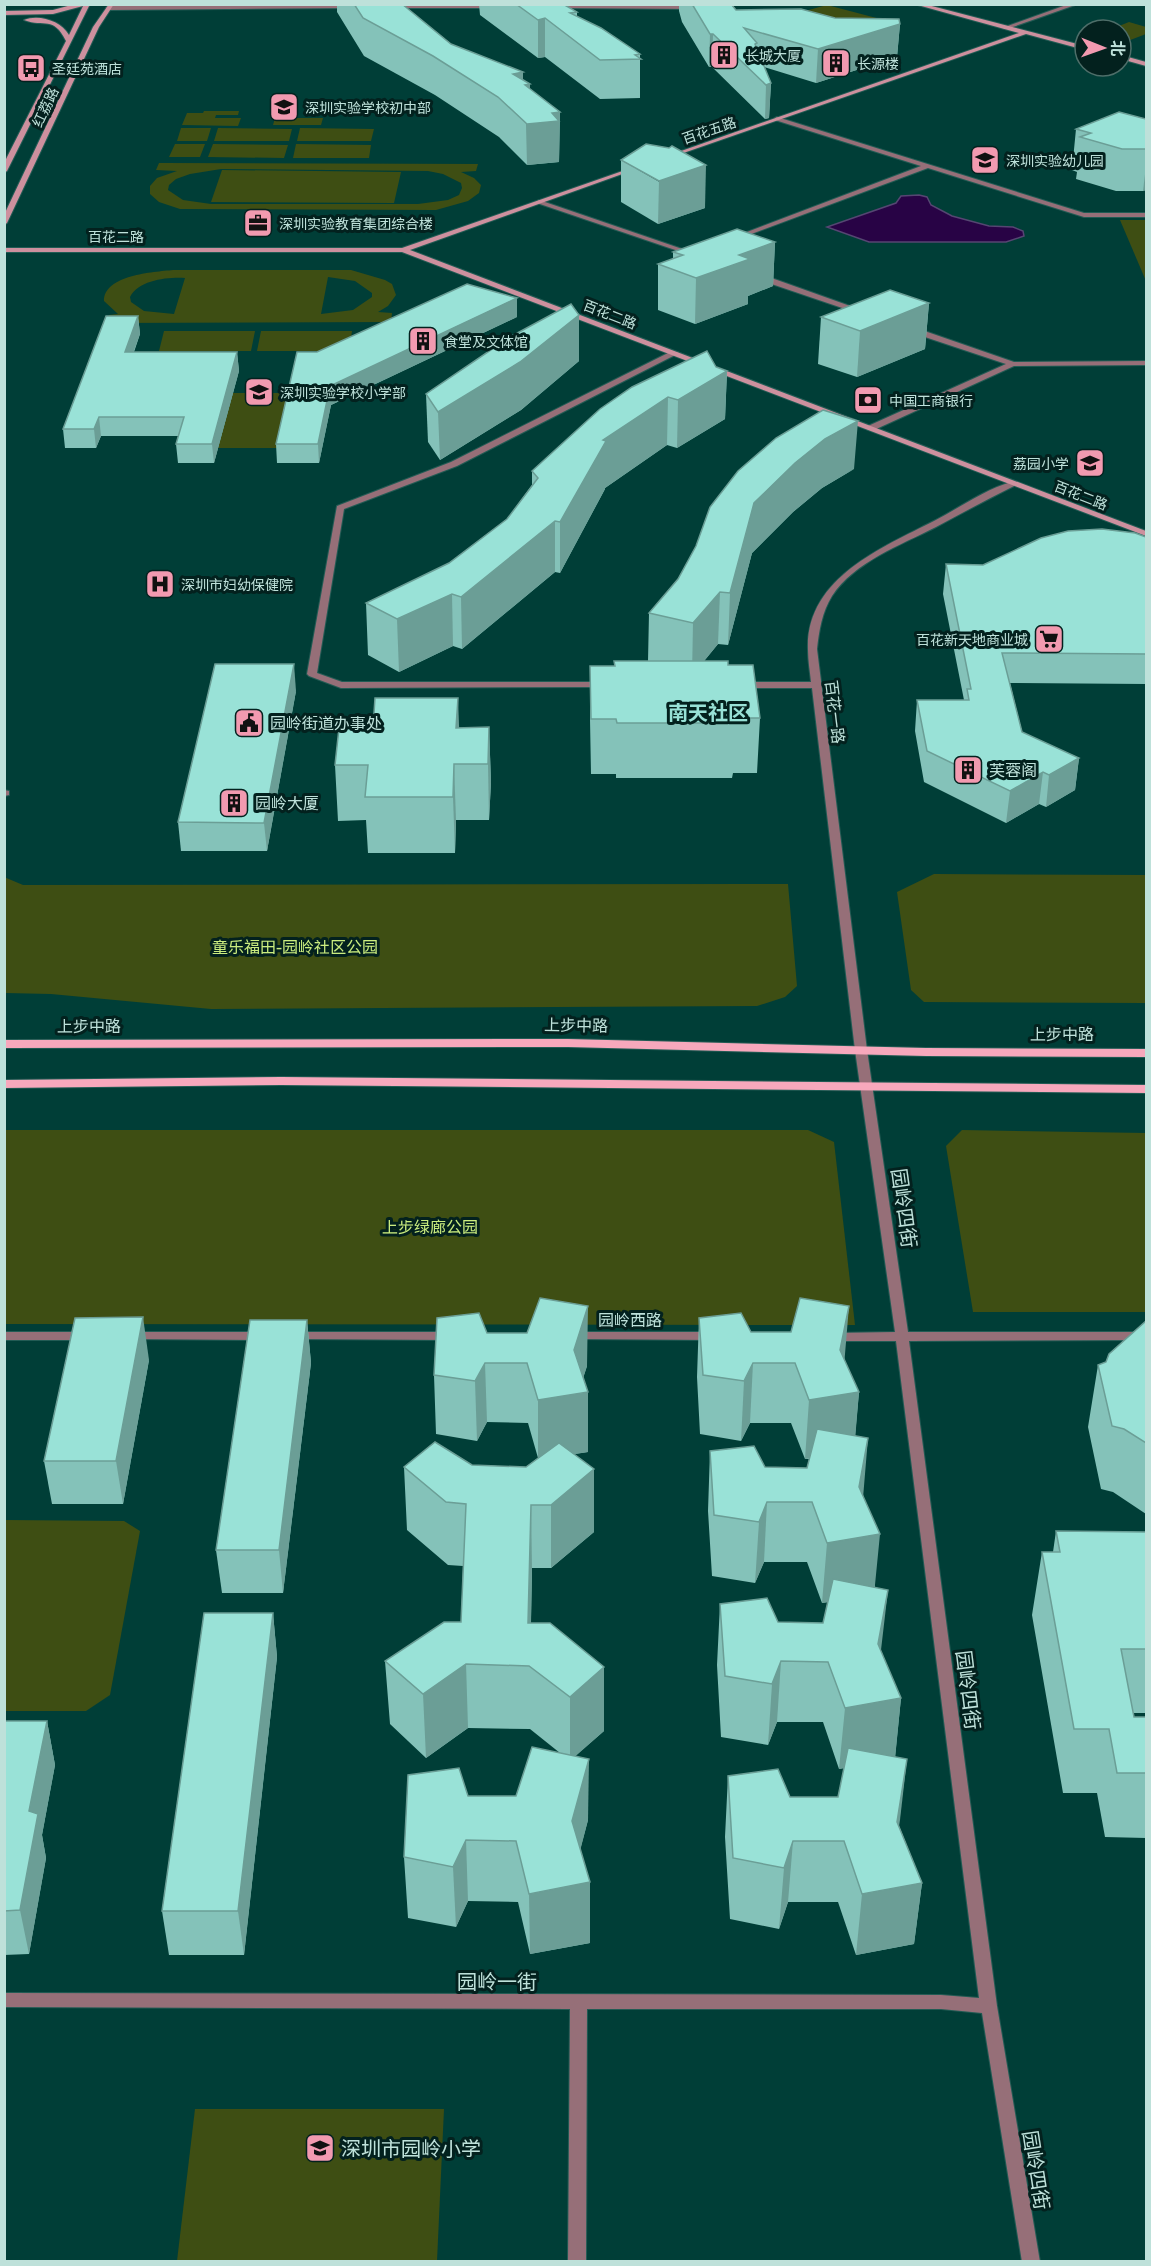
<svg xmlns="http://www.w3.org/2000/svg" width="1151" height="2266" font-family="'Golos Text','Noto Sans SC',sans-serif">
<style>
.green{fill:#3e4e13;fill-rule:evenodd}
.water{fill:#280345;stroke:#554672;stroke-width:1.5}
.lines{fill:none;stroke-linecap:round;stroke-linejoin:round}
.street-casing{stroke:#225b54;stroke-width:2}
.secondary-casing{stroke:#225b54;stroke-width:2}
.primary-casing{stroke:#225b54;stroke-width:2}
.street{fill:#966f78;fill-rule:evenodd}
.secondary{fill:#cd909e;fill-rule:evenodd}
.primary{fill:#f7a8bc;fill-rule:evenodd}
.wall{fill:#84c2b9}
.shaded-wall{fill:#6b9e96}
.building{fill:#99e2d7;stroke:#6b9e96;stroke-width:1.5}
.labels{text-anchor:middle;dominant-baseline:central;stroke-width:6;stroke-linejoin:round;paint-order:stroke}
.far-poi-label{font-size:14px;fill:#bee1da;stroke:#03211e;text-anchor:start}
.far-street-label{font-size:14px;fill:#bee1da;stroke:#03211e}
.street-label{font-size:16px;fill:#bee1da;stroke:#03211e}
.poi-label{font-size:16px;fill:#bee1da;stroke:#03211e;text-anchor:start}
.park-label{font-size:16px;fill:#cbed7f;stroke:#03211e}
.quarter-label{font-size:20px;font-weight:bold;fill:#98e1d6;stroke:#03211e}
.near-street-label{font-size:20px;fill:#bee1da;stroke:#03211e}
.near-poi-label{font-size:20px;fill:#bee1da;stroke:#03211e;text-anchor:start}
</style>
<rect width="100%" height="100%" fill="#003e37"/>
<g class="green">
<polygon points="827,5 884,20 852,30 794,14"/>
<polygon points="1129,22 1146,27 1146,34 1125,42 1121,41 1121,30 1109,30"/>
<polygon points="204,111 239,111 238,115 216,115 215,118 241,118 238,126 182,125 187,113 203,113"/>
<polygon points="275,118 323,118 321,125 273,125"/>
<polygon points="181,128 211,128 207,141 177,141"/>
<polygon points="218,128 292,129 289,141 214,141"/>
<polygon points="300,128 374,129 371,141 297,141"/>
<polygon points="175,144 205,144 200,157 169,157"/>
<polygon points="213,144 288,145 284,158 208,157"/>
<polygon points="296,144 371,145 369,158 293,158"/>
<path d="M159,163L478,164L476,171L461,172L474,178L481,185L479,193L468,201L436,210L180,209L159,202L150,194V186L157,178L177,171L156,170ZM221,169L428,171L443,174L461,183L462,188L459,195L448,200L418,204H211L183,200L168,190L169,185L176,179L190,174Z"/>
<polygon points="222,170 400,172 401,172 394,203 211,202"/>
<polygon points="1120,220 1146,220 1146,281"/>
<path d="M173,270H351L385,280L392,284L396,295L388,306L378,312L392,313L391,322L106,323L109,315L118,314L104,301C104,275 153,272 173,270ZM328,277L355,281L372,293V297L353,310L321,314ZM185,278L174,314L144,311L131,302L130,297C139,280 167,277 185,278Z"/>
<polygon points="164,331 255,331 251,351 159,351"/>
<polygon points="261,331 352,331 349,351 257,351"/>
<polygon points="233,393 293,393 281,448 218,448"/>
<polygon points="934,874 1146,875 1146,1003 924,1002 911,990 897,892"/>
<polygon points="4,877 23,885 788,884 797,986 785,997 757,1006 211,1009 51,994 5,993"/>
<polygon points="4,1130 808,1130 834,1142 855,1325 5,1324"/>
<polygon points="962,1130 1146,1133 1146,1312 973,1312 946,1146"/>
<polygon points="5,1520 124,1521 140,1531 110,1695 86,1711 5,1711"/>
<polygon points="195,2109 444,2109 437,2261 177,2261"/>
</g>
<polygon class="water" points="919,195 927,197 931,205 952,216 989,226 1013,227 1023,231 1024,236 1006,242 869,242 827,227 896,203 901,196"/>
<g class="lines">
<g class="street-casing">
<g id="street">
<polygon points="331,4 357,6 354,8 109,10 106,8 109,6"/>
<polygon points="388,4 496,4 498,6 495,8 389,8 386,6"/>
<polygon points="550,4 696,5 699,7 696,9 551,8 548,6"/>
<polygon points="1069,4 1078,4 1007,29 1002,28"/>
<polygon points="777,117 1084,213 1146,213 1146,217 1084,217 928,168 738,239 734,239 734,237 921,166 775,120 775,118"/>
<polygon points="539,200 694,253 696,254 690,255 537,203 536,202"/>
<polygon points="757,275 763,275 867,312 860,314 757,279"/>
<polygon points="907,327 913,327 1014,362 1146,361 1146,365 1014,366 874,430 868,430 868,426 1006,364 907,331"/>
<polygon points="672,351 679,353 457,466 344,509 317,673 342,682 604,682 607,683 607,687 341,688 309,676 307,674 337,506 451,462"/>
<path d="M1011,482L1015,484L1014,486C988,499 962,513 936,527C901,545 854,562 832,596C822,612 819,631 817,649L867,1050L908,1332H1146V1340L909,1341L997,2006L1040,2262H1022L982,2013L941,2009H587L586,2262H568L570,2009L4,2007V1993L941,1995L979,1998L896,1341H831L826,1340L824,1337L826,1334L831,1333L895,1332L855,1050L812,688H739L734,685L739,682H811C810,672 808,661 808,650C805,579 881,548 934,521C959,508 984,490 1011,482Z"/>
<polygon points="4,790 9,791 9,795 4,796"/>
<polygon points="4,1332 87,1332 92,1333 94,1336 92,1339 87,1340 4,1340"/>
<polygon points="129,1332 264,1332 269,1333 271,1336 269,1339 264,1340 124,1339 122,1336 124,1333"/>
<polygon points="294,1332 450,1332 455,1333 457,1336 455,1339 450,1340 289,1339 287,1336 289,1333"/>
<polygon points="573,1332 714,1332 719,1333 721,1336 719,1339 714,1340 568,1339 566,1336 568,1333"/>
</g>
</g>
<g class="secondary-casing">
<g id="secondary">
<path d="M75,4H90L7,171L4,173V163L66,41C53,15 45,28 24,20C39,14 61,21 69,35L83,6L53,14L4,15V11L53,10Z"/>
<polygon points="109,4 114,4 99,27 7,223 4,225 4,215 93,27"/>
<polygon points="914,4 924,4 1085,46 1085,50 1026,34 669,158 664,157 1019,33"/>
<polygon points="1121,55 1146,62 1146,66 1121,59"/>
<polygon points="634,167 639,168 410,250 1146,531 1146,536 402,252 4,252 4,248 402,248"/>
</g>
</g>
<g class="primary-casing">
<g id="primary">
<polygon points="568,1039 926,1048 1146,1049 1146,1057 926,1056 568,1047 4,1048 4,1040"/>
<polygon points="281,1077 1146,1085 1146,1093 281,1085 4,1088 4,1080"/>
</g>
</g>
<use href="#street" class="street"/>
<use href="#secondary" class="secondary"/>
<use href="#primary" class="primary"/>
</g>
<g class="wall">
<polygon points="337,4 402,4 451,44 523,80 530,89 560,112 559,162 527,165 499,137 435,95 364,56 337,12"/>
<polygon points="479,4 563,4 577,12 577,16 640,54 640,98 600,99 545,57 538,58 480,15"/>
<polygon points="679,4 731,4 736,10 900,24 897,57 816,83 764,67 771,83 769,118 765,119 712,67 709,67 682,22 679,11"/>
<polygon points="1146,119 1146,190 1143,191 1116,191 1076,179 1077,172 1072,170 1076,129"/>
<polygon points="621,160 705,208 658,224 621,202"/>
<polygon points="775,242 773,286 748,296 748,304 695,324 658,310 658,264 673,259 673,252"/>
<polygon points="929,303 925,349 857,377 818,364 821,317"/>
<polygon points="579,315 579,361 521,410 440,460 428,442 426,394"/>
<polygon points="138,316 140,334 134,352 237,352 239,371 214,463 178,463 176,444 179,436 101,436 96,448 65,448 63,429"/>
<polygon points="517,317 331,405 319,463 277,463 276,444 317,352"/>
<polygon points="716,367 727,371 725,419 677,448 667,445 605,488 605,489 560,573 555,572 462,649 453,646 399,672 368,655 366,603 449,563 507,519 532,485 532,471"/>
<polygon points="854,469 822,488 793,512 752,553 728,645 718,644 704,661 728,665 760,718 757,773 733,773 732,778 616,778 616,774 591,774 590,719 590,666 614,666 648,661 649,613 678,579 696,546"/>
<polygon points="1146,537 1146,684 1010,683 1022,732 1079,758 1075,790 1046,807 1039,804 1006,823 924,782 915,731 917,700 964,700 943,594 946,564 983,565"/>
<polygon points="296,691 267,851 181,851 178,822"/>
<polygon points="489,727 491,782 489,820 456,820 455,853 368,853 366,820 338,821 335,765 459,728"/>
<polygon points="699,1318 844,1360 859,1392 855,1436 875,1587 881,1651 901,1698 895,1757 899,1826 922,1883 914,1944 856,1955 838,1902 788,1902 779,1929 730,1919 725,1837 728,1776 790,1797 838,1797 844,1768 839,1769 823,1722 777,1722 768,1745 721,1737 717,1665 720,1604 778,1622 823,1623 828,1602 822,1603 807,1562 764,1562 755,1583 712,1576 708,1511 710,1451 765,1467 807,1468 810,1459 805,1459 791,1423 750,1423 741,1441 700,1434 697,1377"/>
<polygon points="307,1320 311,1363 283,1593 222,1593 216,1550"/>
<polygon points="1146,1321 1146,1514 1113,1492 1101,1489 1088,1427 1098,1365 1106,1362"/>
<polygon points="487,1333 587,1366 583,1378 588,1452 574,1454 594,1469 594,1532 551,1568 532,1568 531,1623 604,1731 575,1756 588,1820 580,1850 590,1882 590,1943 530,1954 518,1902 468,1901 456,1927 408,1918 404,1857 468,1796 516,1796 560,1753 530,1729 468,1728 426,1758 390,1724 385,1661 461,1622 463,1566 448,1565 407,1530 404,1467 472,1465 526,1467 538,1458 528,1423 487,1422 477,1441 436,1434 434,1375"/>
<polygon points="149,1360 123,1504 52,1504 44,1461"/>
<polygon points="1056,1531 1146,1532 1146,1713 1134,1713 1134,1717 1146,1717 1146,1838 1105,1837 1097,1793 1063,1793 1032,1615 1042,1552 1053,1552"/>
<polygon points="273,1613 277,1657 244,1955 169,1955 162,1911"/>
<polygon points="4,1721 47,1721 55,1765 42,1835 46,1858 29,1954 4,1955"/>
</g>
<g class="shaded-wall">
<polygon points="545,18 545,57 538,58 538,20"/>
<polygon points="900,24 897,57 816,83 818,49"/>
<polygon points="710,34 713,34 712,67 709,67"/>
<polygon points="523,72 523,112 513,74"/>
<polygon points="771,83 769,118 765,119 766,85"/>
<polygon points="530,84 530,124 552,113 560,112 559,162 527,165 525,85"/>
<polygon points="706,165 705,208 658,224 659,181"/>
<polygon points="1146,166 1146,190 1143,191"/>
<polygon points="775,242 773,286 748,296 748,304 695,324 696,278 739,255"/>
<polygon points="517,298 517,317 331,405 319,463 318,444 330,386"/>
<polygon points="929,303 925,349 857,377 860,331"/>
<polygon points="579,315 579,361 521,410 440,460 438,412"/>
<polygon points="138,316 140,334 127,370 125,352"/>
<polygon points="237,352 239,371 214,463 212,444"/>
<polygon points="727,371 725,419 677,448 678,400"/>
<polygon points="668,397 667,445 605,488 605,489 560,573 560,522 603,440"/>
<polygon points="99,417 101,436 96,448 94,429"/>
<polygon points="858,421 854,469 822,488 793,512 752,553 728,645 730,593 754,503 795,463 825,439"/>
<polygon points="555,521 555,572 462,649 461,597"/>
<polygon points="720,592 718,644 692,676 693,623"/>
<polygon points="452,594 453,646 399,672 397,619"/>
<polygon points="294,664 296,691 267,851 264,823"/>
<polygon points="458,698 460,752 456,728"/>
<polygon points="489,727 491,782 489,820 488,764"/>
<polygon points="1079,758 1075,790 1046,807 1049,775"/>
<polygon points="454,764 456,820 455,853 453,797"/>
<polygon points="1043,772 1039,804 1006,823 1010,791"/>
<polygon points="588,1306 587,1366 578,1394 588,1392 588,1452 538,1460 538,1400 574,1350"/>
<polygon points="849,1306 844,1366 859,1392 854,1452 805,1459 809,1400 840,1350"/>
<polygon points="143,1317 149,1360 123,1504 116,1461"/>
<polygon points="307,1320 311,1363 283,1593 279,1550"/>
<polygon points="485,1363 487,1422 477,1441 475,1381"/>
<polygon points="753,1363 750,1423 741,1441 744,1381"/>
<polygon points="868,1438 863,1498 880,1534 874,1595 822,1603 827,1543 859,1487"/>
<polygon points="594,1469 594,1532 551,1568 551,1505"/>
<polygon points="767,1502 764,1562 755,1583 759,1522"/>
<polygon points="531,1505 532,1568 530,1667 528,1623"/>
<polygon points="888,1590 881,1650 873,1703 901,1698 895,1759 839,1769 845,1708 878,1644"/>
<polygon points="273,1613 277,1657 244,1955 238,1911"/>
<polygon points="781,1661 777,1722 768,1745 772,1684"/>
<polygon points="466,1664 468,1728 426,1758 423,1694"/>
<polygon points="604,1667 604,1731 570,1761 570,1697"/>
<polygon points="47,1721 55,1765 42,1835 46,1858 29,1954 20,1910 29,1811"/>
<polygon points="589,1759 588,1820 572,1882 572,1821"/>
<polygon points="907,1759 900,1820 890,1883 897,1822"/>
<polygon points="466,1840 468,1901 456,1927 453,1867"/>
<polygon points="793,1841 788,1902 779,1929 784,1868"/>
<polygon points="590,1882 590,1943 530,1954 529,1894"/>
<polygon points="922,1883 914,1944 856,1955 862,1894"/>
</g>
<g class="building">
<polygon points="354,4 402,4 451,44 523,72 513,74 530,84 525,85 560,112 552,113 559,121 527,124 498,97 433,56 363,18"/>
<polygon points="516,4 563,4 577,12 570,13 601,28 640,54 635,55 641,59 600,60 545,18 538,20"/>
<polygon points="692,4 731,4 736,10 801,9 835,18 899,19 900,24 818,49 744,28 757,43 755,44 771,83 766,85 713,34 710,34"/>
<polygon points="1119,112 1146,119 1146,149 1122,149 1080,137 1091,133 1076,129"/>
<polygon points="646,144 669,148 672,146 706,165 659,181 621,160"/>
<polygon points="737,229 775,242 739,255 750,259 696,278 658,264 683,255 673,252"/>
<polygon points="467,284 517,298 330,386 318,444 276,444 297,352 317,352"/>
<polygon points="890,290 929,303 860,331 821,317"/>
<polygon points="571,304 579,315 520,362 438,412 426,394 510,337"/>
<polygon points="106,316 138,316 125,352 237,352 212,444 176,444 184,417 99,417 94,429 63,429"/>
<polygon points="707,351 716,367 727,371 678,400 668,397 603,440 606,441 560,522 555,521 461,597 452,594 397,619 366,603 449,563 507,519 538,478 532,471 600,409 632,387"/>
<polygon points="823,410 858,421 825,439 795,463 754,503 730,593 720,592 693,623 649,613 678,579 696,546 710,507 738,471 776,438"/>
<polygon points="1102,529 1135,533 1146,537 1146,654 1002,653 1022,732 1079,758 1049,775 1043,772 1010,791 927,751 917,700 969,700 967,689 971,689 946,564 983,565 1041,538 1068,531"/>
<polygon points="614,661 728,661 728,665 753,665 760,718 734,718 735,723 617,723 616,719 591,719 590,666 615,666"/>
<polygon points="215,664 294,664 264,823 178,822"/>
<polygon points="375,698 458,698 456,728 489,727 488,764 454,764 453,797 365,797 368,765 335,765 339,728 373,728"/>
<polygon points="540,1298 588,1306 574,1350 588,1392 538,1400 527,1363 485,1363 475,1381 434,1375 437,1318 479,1313 487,1333 527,1333"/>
<polygon points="800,1298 849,1306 840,1350 859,1392 809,1400 795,1363 753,1363 744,1381 703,1375 699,1318 741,1313 751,1332 791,1332"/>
<polygon points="143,1317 116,1461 44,1461 75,1318"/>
<polygon points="250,1320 307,1320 279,1550 216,1550"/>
<polygon points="1146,1321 1146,1443 1124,1429 1112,1426 1098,1365 1106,1362 1109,1354"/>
<polygon points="817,1429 868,1438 859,1487 880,1534 827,1543 812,1502 767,1502 759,1522 714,1515 710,1451 754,1446 765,1467 807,1468"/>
<polygon points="435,1442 472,1465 526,1467 559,1443 594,1469 551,1505 531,1505 528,1623 550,1623 604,1667 570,1697 529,1666 466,1664 423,1694 385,1661 444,1622 461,1622 466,1504 446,1502 404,1467"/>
<polygon points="1056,1531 1146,1532 1146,1649 1121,1649 1134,1717 1146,1717 1146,1773 1117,1773 1109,1729 1074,1729 1042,1552 1060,1552"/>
<polygon points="833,1579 888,1590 878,1644 901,1698 845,1708 828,1662 781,1661 772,1684 725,1676 720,1604 767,1598 778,1622 823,1623"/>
<polygon points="204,1613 273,1613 238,1911 162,1911"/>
<polygon points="4,1721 47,1721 29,1811 38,1814 20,1910 4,1911"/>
<polygon points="532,1747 589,1759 572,1821 590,1882 529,1894 516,1841 466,1840 453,1867 404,1857 408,1775 459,1768 468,1796 516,1796"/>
<polygon points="848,1748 907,1759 897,1822 922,1883 862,1894 844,1841 793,1841 784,1868 733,1858 728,1776 778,1769 790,1797 838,1797"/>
</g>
<defs>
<g id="building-square" transform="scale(1.5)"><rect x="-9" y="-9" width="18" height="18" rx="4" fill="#f29ab0" stroke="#03211e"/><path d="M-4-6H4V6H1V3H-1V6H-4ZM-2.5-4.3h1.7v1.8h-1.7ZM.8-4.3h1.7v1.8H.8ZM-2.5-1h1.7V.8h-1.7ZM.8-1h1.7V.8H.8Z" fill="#111"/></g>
<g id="bus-square" transform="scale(1.5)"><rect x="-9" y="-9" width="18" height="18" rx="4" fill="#f29ab0" stroke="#03211e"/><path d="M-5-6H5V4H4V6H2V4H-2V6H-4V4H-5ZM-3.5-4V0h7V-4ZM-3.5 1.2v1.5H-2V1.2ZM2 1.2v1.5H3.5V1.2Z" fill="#111"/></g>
<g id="school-square" transform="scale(1.5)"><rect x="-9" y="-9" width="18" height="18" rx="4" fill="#f29ab0" stroke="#03211e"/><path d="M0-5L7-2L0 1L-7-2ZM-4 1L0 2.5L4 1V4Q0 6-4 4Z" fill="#111"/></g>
<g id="office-square" transform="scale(1.5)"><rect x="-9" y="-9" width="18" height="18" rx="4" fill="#f29ab0" stroke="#03211e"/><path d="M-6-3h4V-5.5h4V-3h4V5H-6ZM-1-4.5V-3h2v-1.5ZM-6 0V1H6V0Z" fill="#111"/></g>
<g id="bank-square" transform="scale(1.5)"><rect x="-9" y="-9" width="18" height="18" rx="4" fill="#f29ab0" stroke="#03211e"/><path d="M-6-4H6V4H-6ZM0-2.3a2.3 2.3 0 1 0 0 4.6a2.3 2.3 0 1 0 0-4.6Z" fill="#111"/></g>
<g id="hospital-square" transform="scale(1.5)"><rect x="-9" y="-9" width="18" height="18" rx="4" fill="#f29ab0" stroke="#03211e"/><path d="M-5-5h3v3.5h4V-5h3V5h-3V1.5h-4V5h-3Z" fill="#111"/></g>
<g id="supermarket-square" transform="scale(1.5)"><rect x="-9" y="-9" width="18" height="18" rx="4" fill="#f29ab0" stroke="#03211e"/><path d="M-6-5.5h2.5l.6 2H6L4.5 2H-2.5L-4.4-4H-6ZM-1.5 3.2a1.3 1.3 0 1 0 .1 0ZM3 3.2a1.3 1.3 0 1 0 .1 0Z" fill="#111"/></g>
<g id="civic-square" transform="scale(1.5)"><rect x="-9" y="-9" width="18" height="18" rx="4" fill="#f29ab0" stroke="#03211e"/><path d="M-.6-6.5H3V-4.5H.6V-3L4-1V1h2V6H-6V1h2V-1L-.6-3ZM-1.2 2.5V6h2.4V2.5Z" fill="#111"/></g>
</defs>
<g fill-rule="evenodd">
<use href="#building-square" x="724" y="55"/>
<use href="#building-square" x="836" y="63"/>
<use href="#bus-square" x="31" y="68"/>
<use href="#school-square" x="284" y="107"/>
<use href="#school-square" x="985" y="160"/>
<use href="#office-square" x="258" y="223"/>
<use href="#building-square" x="423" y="341"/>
<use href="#school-square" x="259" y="392"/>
<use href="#bank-square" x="868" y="400"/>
<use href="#school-square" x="1090" y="463"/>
<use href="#hospital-square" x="160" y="584"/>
<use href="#supermarket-square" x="1049" y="639"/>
<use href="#civic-square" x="249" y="723"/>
<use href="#building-square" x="968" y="770"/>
<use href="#building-square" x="234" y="803"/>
<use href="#school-square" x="320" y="2148"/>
</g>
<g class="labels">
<g class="far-poi-label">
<text x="745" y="55">长城大厦</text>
<text x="857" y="63">长源楼</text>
<text x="52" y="68">圣廷苑酒店</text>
<text x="305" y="107">深圳实验学校初中部</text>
<text x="1006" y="160">深圳实验幼儿园</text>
<text x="279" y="223">深圳实验教育集团综合楼</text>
<text x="444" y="341">食堂及文体馆</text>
<text x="280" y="392">深圳实验学校小学部</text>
<text x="889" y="400">中国工商银行</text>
<text x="1069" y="463" text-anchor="end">荔园小学</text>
<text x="181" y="584">深圳市妇幼保健院</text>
<text x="1028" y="639" text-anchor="end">百花新天地商业城</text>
</g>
<g class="far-street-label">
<text transform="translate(45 107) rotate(-65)">红荔路</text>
<text transform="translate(709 130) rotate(-19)">百花五路</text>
<text x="116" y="236">百花二路</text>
<text transform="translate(610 314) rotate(21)">百花二路</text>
<text transform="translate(1081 495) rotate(21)">百花二路</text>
</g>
<g class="street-label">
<text transform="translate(835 712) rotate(83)">百花一路</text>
<text transform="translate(576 1025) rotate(1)">上步中路</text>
<text x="89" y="1026">上步中路</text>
<text x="1062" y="1034">上步中路</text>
<text x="630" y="1320">园岭西路</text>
</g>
<g class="poi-label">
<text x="270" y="723">园岭街道办事处</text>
<text x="989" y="770">芙蓉阁</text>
<text x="255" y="803">园岭大厦</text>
</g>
<g class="park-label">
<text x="295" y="947">童乐福田-园岭社区公园</text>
<text x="430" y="1227">上步绿廊公园</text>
</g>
<g class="quarter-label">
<text x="708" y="712">南天社区</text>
</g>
<g class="near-street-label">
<text transform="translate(905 1208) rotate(82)">园岭四街</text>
<text transform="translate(969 1690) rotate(83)">园岭四街</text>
<text x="497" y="1981">园岭一街</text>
<text transform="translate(1037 2170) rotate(81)">园岭四街</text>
</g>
<g class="near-poi-label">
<text x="341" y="2148">深圳市园岭小学</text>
</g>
</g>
<rect width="1151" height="2266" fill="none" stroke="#bee1da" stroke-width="12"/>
<g transform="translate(1103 48) rotate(91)"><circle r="28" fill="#03211e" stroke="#4e6e69" stroke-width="1.5"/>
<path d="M0-4.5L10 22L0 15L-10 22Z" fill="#f29ab0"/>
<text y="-9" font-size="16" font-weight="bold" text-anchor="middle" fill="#bee1da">北</text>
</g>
</svg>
